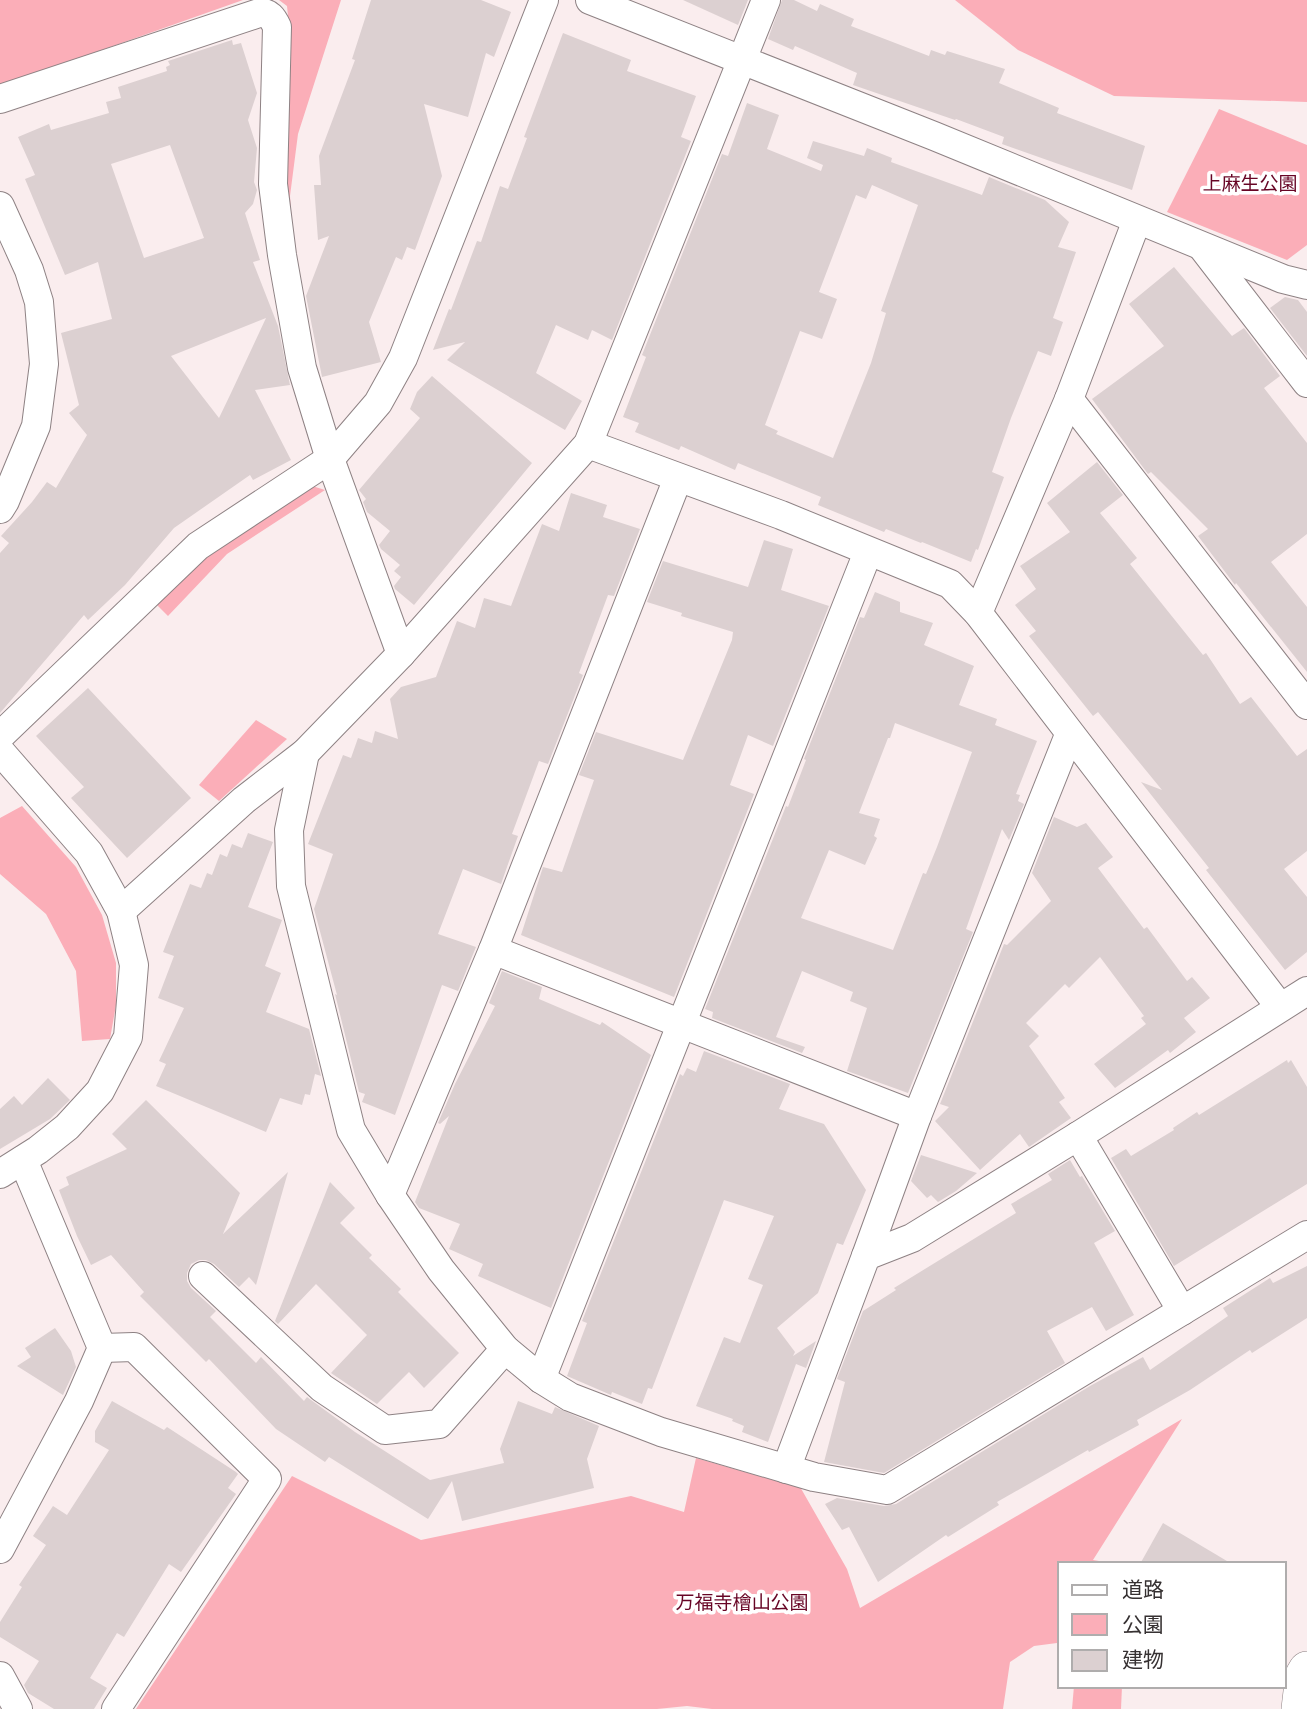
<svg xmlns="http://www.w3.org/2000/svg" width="1307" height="1709" font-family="'Fira Sans','Noto Sans JP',sans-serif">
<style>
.green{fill:#fbaeb8}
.building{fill:#dcd0d1;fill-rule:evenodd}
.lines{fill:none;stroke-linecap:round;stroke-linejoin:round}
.minor-casing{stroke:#8e8284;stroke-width:30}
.tertiary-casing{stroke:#8e8284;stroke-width:38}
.minor{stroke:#fff;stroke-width:28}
.tertiary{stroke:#fff;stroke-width:37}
.labels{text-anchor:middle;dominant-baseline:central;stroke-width:7;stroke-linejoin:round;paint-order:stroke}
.park-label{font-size:19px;fill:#670525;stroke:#fff}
</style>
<rect width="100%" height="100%" fill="#faedee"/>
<g class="green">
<polygon points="0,0 243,0 0,86"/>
<polygon points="279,0 341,0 298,134 290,196 292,225 286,193 289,26 287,6"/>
<polygon points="955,0 1307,0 1307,102 1114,96 1018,50"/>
<polygon points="1219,109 1307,145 1307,245 1287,260 1167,212"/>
<polygon points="309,485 325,490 227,554 168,616 155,603 194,565"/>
<polygon points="256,720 287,739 219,801 199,785"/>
<polygon points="22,806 76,867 102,915 116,963 116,1005 110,1039 82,1041 76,971 46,914 0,874 0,818"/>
<polygon points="1182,1419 1093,1560 1117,1564 1060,1564 1060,1656 1057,1643 1034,1646 1010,1662 1003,1709 712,1709 687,1706 657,1709 136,1709 292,1476 421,1540 631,1496 684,1512 696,1458 773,1480 799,1485 847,1569 860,1608"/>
<polygon points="1074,1686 1122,1686 1121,1709 1072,1709"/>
</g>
<g class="building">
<polygon points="371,0 481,0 511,12 494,57 486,53 468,117 424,104 442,176 415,250 407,247 402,260 396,257 369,322 381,362 322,377 306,296 329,236 318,240 314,185 321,185 319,156 355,60 352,59"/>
<polygon points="683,0 748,0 738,25"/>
<polygon points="782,0 794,0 817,11 820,4 854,19 851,26 929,56 931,50 945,55 947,51 1005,69 999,83 1059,108 1057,113 1145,146 1132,190 1002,144 1004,137 956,119 955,120 853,85 857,73 795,46 793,50 768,39"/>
<polygon points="563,33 631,60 627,71 696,96 681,137 691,141 612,340 592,330 588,340 556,325 536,373 582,401 565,430 447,360 465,342 433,350 449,309 451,310 477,241 481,242 500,186 508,189 527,138 524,137"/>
<path d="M232,40L233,45L241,43L257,93L248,120L257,148L254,182L257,190L253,204L245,213L260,260L253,262L278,326L290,385L255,390L291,460L253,480L250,475L174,528L125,585L88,620L84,615L0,713V553L9,543L1,536L32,502L47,482L56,488L87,435L69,413L79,405L61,333L112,319L98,262L65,275L25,179L35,175L18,137L49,124L51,130L109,113L106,102L121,98L118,87L167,71L166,67L170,65L168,61ZM170,145L204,238L144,258L111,164ZM266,318L231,393L219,418L171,356Z"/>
<path d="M747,103L779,115L767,149L821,171L823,165L807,158L813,141L864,156L867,148L892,158L891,162L982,195L989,177L1045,200L1069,222L1058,247L1076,252L1053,318L1063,322L1051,356L1038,351L1011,418L992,472L1004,477L978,550L976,549L971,562L922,542L921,543L886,529L884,532L818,505L821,497L738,463L735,470L681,446L679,450L635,432L639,423L623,417L646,357L642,355L722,154L728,156ZM872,185L918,205L881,311L886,313L871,363L833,458L776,434L778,431L765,425L800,331L822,339L837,299L819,292L856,195L866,199Z"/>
<polygon points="1174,267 1232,336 1244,328 1280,376 1264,388 1307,443 1307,534 1271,562 1307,607 1307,672 1236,583 1235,585 1198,536 1208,529 1151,472 1148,474 1092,399 1164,346 1129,304"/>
<polygon points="1285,297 1298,300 1307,312 1307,356 1270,308"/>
<polygon points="432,376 532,463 414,605 395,589 394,586 401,577 394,571 400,565 381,549 379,545 390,531 367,512 363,502 366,499 359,490 420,418 410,409 417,392"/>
<polygon points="1097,462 1123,495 1100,513 1137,558 1130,564 1203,655 1206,653 1240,704 1251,697 1297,756 1307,749 1307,851 1284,869 1307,897 1307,952 1285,970 1206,870 1209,868 1141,782 1162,790 1098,712 1093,716 1029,636 1036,631 1015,605 1036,589 1020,566 1070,532 1047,503"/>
<polygon points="571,493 607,505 603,517 640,529 614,596 608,595 579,673 583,675 548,764 539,761 512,834 518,836 501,884 463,869 438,934 476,947 458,991 442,985 395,1115 362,1102 365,1094 359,1092 335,994 337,995 314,909 333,854 308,844 343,755 351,758 358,738 372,743 375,731 398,739 390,699 401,687 436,677 457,621 475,628 484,598 511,606 542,524 559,531"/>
<polygon points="764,540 793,549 781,590 829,606 773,746 748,735 730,785 754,794 674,997 521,935 543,867 562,872 594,780 579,775 596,732 683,760 732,640 733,632 681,616 682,613 647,602 663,561 748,587"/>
<path d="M875,592L900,602V612L933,623L924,645L974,666L959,705L997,719L995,725L1037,741L1016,794L1020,795L1018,801L1024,804L1009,840L1002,829L966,929L973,932L908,1093L847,1071L867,1008L850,1001L853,992L802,971L776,1037L805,1047L802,1053L712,1018L713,1012L705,1009L786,806L788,807L806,760L804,759L860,617L864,618ZM895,723L972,752L937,847L926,874L923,873L893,950L801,918L829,850L865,865L877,838L874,836L880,819L859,813L888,738H890Z"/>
<polygon points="88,688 191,798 127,858 71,798 84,787 36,736"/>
<polygon points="1054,817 1077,827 1086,823 1113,857 1098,868 1144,929 1147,927 1187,981 1192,977 1210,998 1184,1018 1196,1032 1170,1053 1168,1050 1115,1088 1094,1064 1146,1024 1141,1018 1144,1016 1100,957 1069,988 1065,984 1026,1023 1039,1036 1029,1046 1065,1098 1059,1102 1071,1118 1029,1147 1020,1134 980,1170 935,1121 949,1107 940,1104 1004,944 1007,945 1051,901 1032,873"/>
<polygon points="248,833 273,842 248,907 282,920 265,966 281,973 266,1012 309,1029 321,1076 315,1074 310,1095 305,1094 302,1105 280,1098 266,1132 156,1086 166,1064 159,1061 184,1008 158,998 174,956 163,952 190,884 201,888 207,873 212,875 220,854 227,857 232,844 242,848"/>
<polygon points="502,971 542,987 539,999 600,1025 602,1022 651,1055 551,1308 478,1276 483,1264 449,1249 460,1224 419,1208 415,1202 449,1116 440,1124 438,1123 455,1084 495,1006 489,1003"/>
<polygon points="704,1051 790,1084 779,1109 824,1124 866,1190 843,1245 837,1243 818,1293 777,1328 795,1352 793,1356 816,1341 806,1368 796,1364 768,1442 742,1432 744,1426 732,1421 733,1419 696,1406 724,1337 740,1343 763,1285 748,1279 774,1216 724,1200 652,1389 648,1388 642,1404 612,1392 611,1395 567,1376 587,1323 582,1321 680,1074 683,1076 687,1068 696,1072"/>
<polygon points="1287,1060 1288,1063 1291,1060 1307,1087 1307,1184 1174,1266 1111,1158 1126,1149 1131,1156 1174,1130 1173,1128 1197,1112 1199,1115"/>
<polygon points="48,1078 70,1100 50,1119 0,1149 0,1109 14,1096 22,1105"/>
<polygon points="146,1100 240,1193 223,1234 288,1172 256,1285 249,1277 239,1287 214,1264 206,1260 199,1260 191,1264 187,1273 187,1281 191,1288 216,1311 210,1317 256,1363 261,1357 304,1401 307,1397 355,1432 430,1480 504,1463 500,1449 518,1401 552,1414 555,1407 599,1426 587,1459 594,1488 462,1521 452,1481 428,1519 329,1457 325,1462 276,1429 209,1359 206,1362 140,1296 144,1292 111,1255 91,1265 77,1236 59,1190 69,1185 66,1177 127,1149 112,1134"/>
<polygon points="921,1155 977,1173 956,1191 938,1202 931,1195 927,1198 911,1181"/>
<polygon points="1070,1160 1080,1177 1082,1176 1115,1231 1094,1243 1134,1315 1106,1331 1092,1307 1047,1331 1065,1363 884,1473 824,1462 845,1382 837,1379 863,1311 896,1290 894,1288 1016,1213 1011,1204 1052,1180 1048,1174"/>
<polygon points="330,1182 355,1208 340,1223 372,1255 369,1258 401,1289 398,1292 459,1353 424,1388 409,1372 377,1404 331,1373 367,1335 316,1284 278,1324 275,1321"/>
<polygon points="1307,1266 1307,1318 1252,1353 1250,1350 1190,1390 1137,1420 1139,1425 1089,1452 1088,1450 997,1502 999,1505 948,1537 946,1535 878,1582 849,1527 842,1530 825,1504 837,1498 884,1506 896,1504 1090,1386 1143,1357 1150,1370 1228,1316 1223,1308 1270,1278 1273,1283"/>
<polygon points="55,1328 71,1351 76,1367 63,1395 17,1366 31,1357 25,1348"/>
<polygon points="112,1401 164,1430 167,1427 236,1472 238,1474 228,1488 236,1494 181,1572 169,1564 124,1637 117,1633 90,1678 107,1688 94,1709 54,1709 28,1693 24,1685 39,1661 0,1637 0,1622 22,1587 19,1585 46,1545 33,1536 53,1506 67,1515 109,1450 95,1442 95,1431"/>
<polygon points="1163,1523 1232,1564 1140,1564"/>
</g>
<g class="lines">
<g class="minor-casing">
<g id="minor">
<polyline points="590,0 934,136 1283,279 1307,285"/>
<path d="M0,99L259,13C269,12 273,18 277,27L273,184L282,255L302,368L330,459L401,654"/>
<polyline points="0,206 29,270 39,302 44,364 36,426 5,501 0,509"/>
<polyline points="1203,248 1307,383"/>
<polyline points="1069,399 1307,705"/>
<polyline points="588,444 781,515 950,584 978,613 1280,1007"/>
<polyline points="978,613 1069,399 1137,220"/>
<polyline points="0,736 198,546 330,459 378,403 403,358 544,0"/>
<polyline points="0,751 89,853 121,911 134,965 128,1037 100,1091 67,1127 38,1150 0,1174"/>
<polyline points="305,753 289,830 291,886 351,1130 390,1195 441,1270 505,1349 541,1379 570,1397 661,1432 814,1477 887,1490 1307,1235"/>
<polyline points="121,911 244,800 305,753 401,654 588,444 766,0"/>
<polyline points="493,950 917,1116"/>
<polyline points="1078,1136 1182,1311"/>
<polyline points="390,1195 493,950 678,478"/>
<polyline points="866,1256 917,1116 1069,735"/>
<polyline points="203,1276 322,1388 385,1430 439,1424 505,1349"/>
<polyline points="102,1348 134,1347 267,1479 116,1709"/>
<polyline points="541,1379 868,552"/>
<polyline points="786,1469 866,1256 912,1238 1078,1136 1307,991"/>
<polyline points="0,1549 79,1401 102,1348 23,1160"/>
<polyline points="0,1676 18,1709"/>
</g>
</g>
<g class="tertiary-casing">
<polyline id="tertiary" points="1300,1709 1304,1675 1307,1670"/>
</g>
<use href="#minor" class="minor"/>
<use href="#tertiary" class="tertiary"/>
</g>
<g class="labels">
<g class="park-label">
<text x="1250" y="183">上麻生公園</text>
<text x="742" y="1602">万福寺檜山公園</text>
</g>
</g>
<rect x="1058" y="1562" width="228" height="126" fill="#ffffff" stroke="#afadad" stroke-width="2"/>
<rect x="1072" y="1585" width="35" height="10" fill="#ffffff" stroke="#afadad" stroke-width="2"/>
<text x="1122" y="1597" font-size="21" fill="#363132">道路</text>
<rect x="1072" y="1614" width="35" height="21" fill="#fbaeb8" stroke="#afadad" stroke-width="2"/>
<text x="1122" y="1632" font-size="21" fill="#363132">公園</text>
<rect x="1072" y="1650" width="35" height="21" fill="#dcd0d1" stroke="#afadad" stroke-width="2"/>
<text x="1122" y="1667" font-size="21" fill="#363132">建物</text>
</svg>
